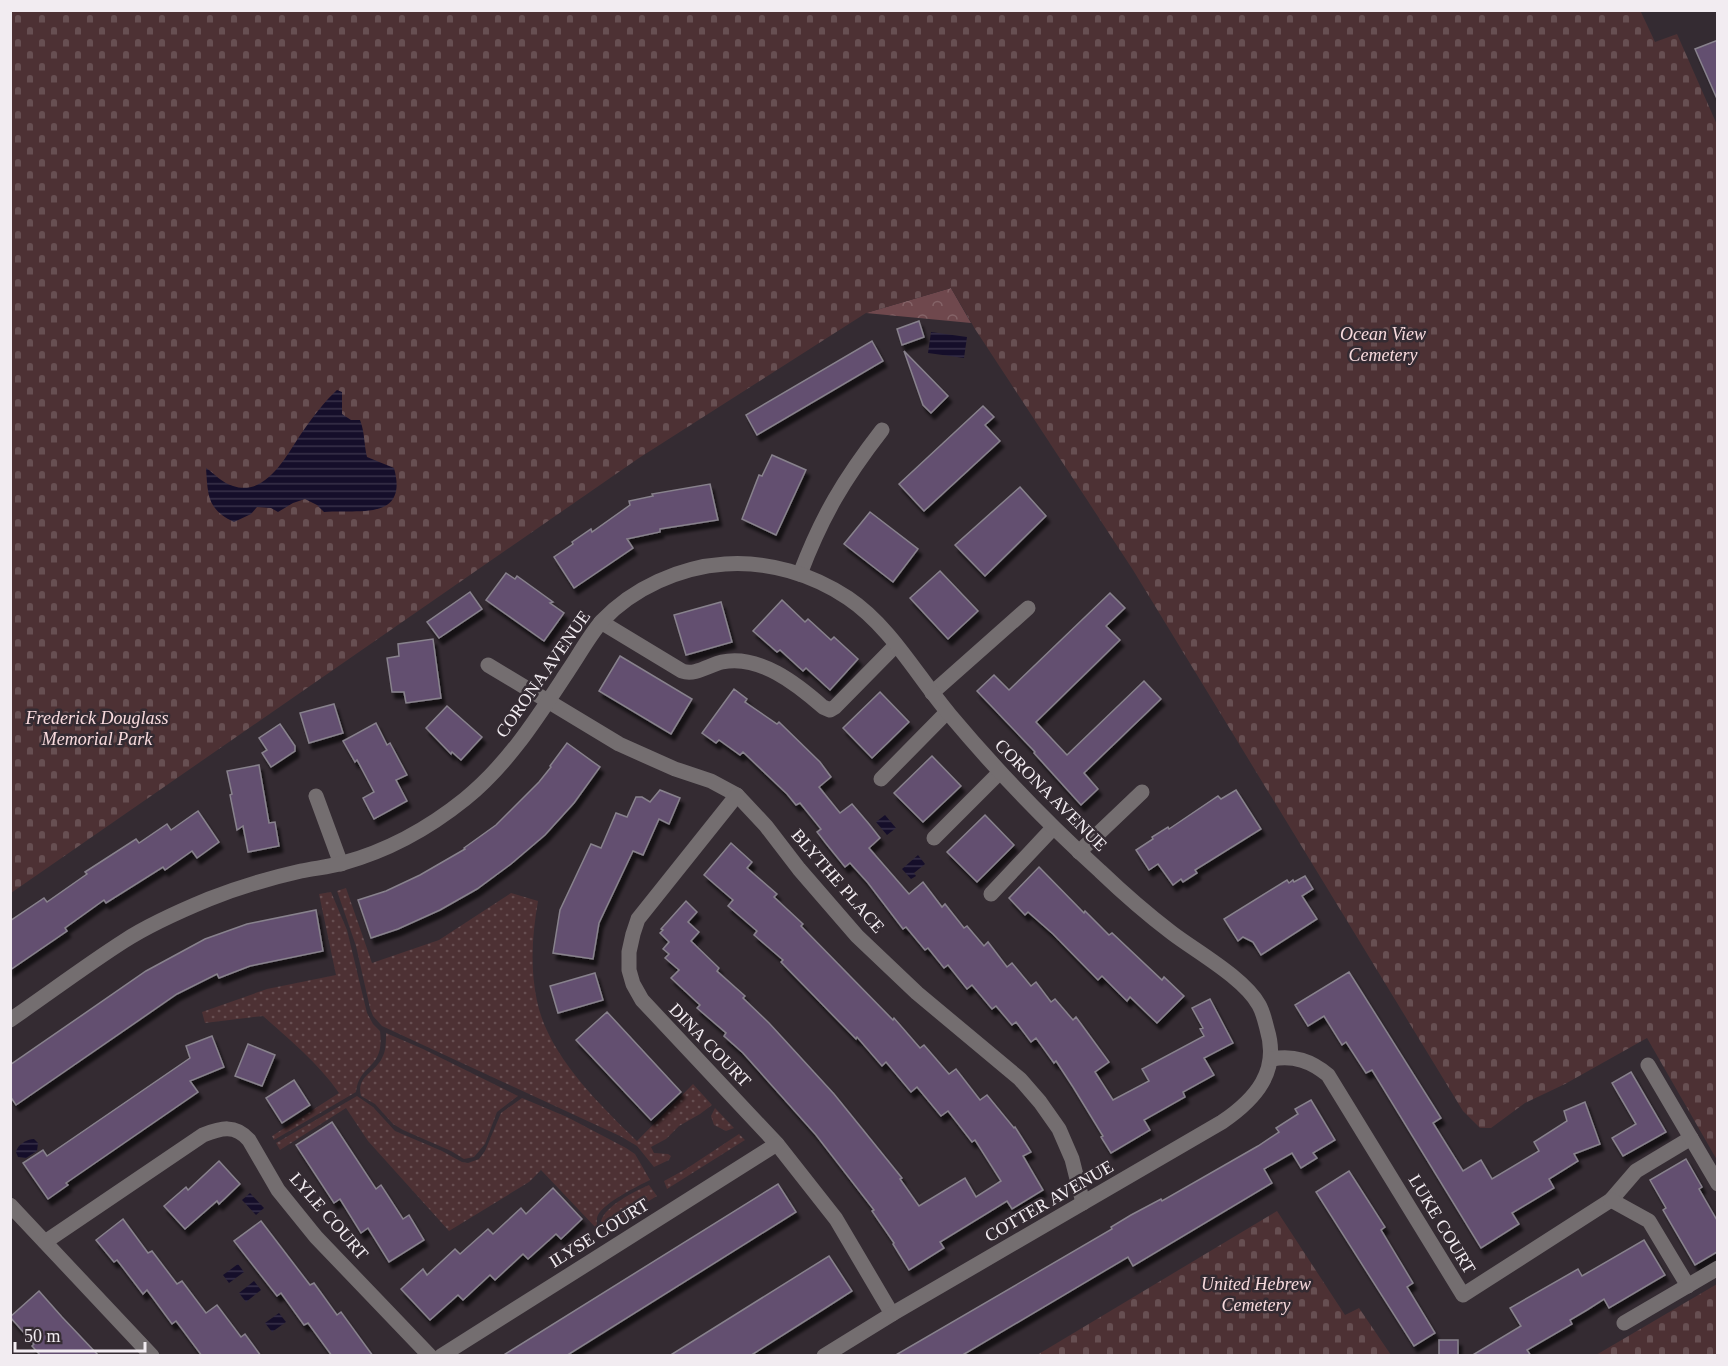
<svg xmlns="http://www.w3.org/2000/svg" width="1728" height="1366" font-family="Georgia,serif">
<style>
.grass{fill:url(#grass-dots)}
.forest{fill:url(#forest-crowns)}
.cemetery{fill:url(#cemetery-stones)}
.water{fill:url(#water-rules)}
.building{fill:#63506f;stroke:#88828d;stroke-width:1.5;filter:url(#shadow)}
.lines{fill:none;stroke-linecap:round;stroke-linejoin:round}
.minor{stroke:#746e70;stroke-width:15}
.labels{text-anchor:middle;dominant-baseline:central;stroke-width:5;stroke-linejoin:round;paint-order:stroke}
.park-label{font-size:18px;font-style:italic;fill:#f8dadd;stroke:#342b32}
.street-label{font-size:18px;fill:#f2ecf1;stroke:#342b32}
</style>
<defs>
<pattern id="grass-dots" width="8" height="8" patternUnits="userSpaceOnUse" patternTransform="scale(1.5)"><rect width="8" height="8" fill="#4d3134"/><path d="M2 2h.1M6 6h.1" fill="none" stroke="#674f52" stroke-width="1.8" stroke-linecap="round"/></pattern>
<pattern id="forest-crowns" width="20" height="18" patternUnits="userSpaceOnUse" patternTransform="scale(1.5)"><rect width="20" height="18" fill="#6f484d"/><path d="M2 6a3 3 0 1 1 6 0M12 15a3 3 0 1 1 6 0" fill="none" stroke="#846367"/></pattern>
<pattern id="cemetery-stones" width="16" height="16" patternUnits="userSpaceOnUse" patternTransform="scale(1.5)"><rect width="16" height="16" fill="#4d3134"/><path d="M2 7V4a2 2 0 0 1 4 0v3zM10 15v-3a2 2 0 0 1 4 0v3z" fill="#674f52"/></pattern>
<pattern id="water-rules" width="6" height="5" patternUnits="userSpaceOnUse" patternTransform="scale(1.5)"><rect width="6" height="5" fill="#150e2a"/><path d="M0 2.5h6" fill="none" stroke="#383149"/></pattern>
<filter id="shadow"><feDropShadow dx="3.5" dy="6" stdDeviation="1.5" flood-color="#0009"/></filter>
</defs>
<rect width="100%" height="100%" fill="#342b32"/>
<g class="grass">
<path d="M346,888L372,963L439,940L511,893L538,901C532,935 530,968 537,1001C548,1055 599,1104 637,1141L693,1084L712,1105L700,1114L679,1126L666,1139L651,1147L654,1153L668,1154L671,1156L669,1160L654,1167L637,1146L620,1136L382,1026L373,1016L370,1008L356,946L337,891Z"/>
<path d="M331,892L347,930L367,1013L373,1024L380,1031C385,1070 359,1063 356,1092L274,1140L272,1136L339,1093C318,1063 290,1040 263,1016L205,1023L202,1012L267,989L336,975L319,894Z"/>
<path d="M386,1033L423,1049L518,1096L497,1112L485,1144L474,1157L464,1159L451,1151L403,1130L393,1124L375,1104L361,1096C356,1076 375,1073 382,1058C386,1051 386,1042 386,1033Z"/>
<path d="M357,1096L373,1107L395,1131L442,1151L462,1162L468,1163L479,1159L485,1151L501,1113L522,1098L567,1117L626,1148L635,1154L650,1180C638,1186 605,1202 598,1215C596,1219 597,1224 597,1229L541,1170L529,1182L449,1231L368,1141L346,1108L280,1150L276,1143Z"/>
<polygon points="715,1108 734,1128 726,1131 714,1125 711,1116"/>
<polygon points="739,1134 745,1140 667,1189 664,1181 686,1169"/>
<path d="M649,1185L657,1196L604,1228L601,1221C605,1206 635,1191 649,1185Z"/>
</g>
<polygon class="forest" points="951,288 971,323 866,313"/>
<g class="cemetery">
<polygon points="1640,10 1655,42 1677,34 1718,127 1717,1160 1647,1038 1565,1084 1525,1103 1491,1128 1480,1128 1463,1111 1133,570 975,329 951,288 866,313 639,458 11,893 11,11"/>
<polygon points="1277,1211 1345,1315 1359,1308 1391,1355 1037,1355"/>
<polygon points="1717,1284 1717,1355 1596,1355"/>
</g>
<g class="water">
<polygon points="931,332 967,337 964,358 928,353"/>
<path d="M337,390L342,392V414L351,420H360C365,433 364,445 367,457L394,468C409,522 356,509 324,512L317,505L305,499L293,503L278,512L271,508L257,507L251,514L234,522C207,509 208,496 206,468C215,474 222,483 233,486C266,497 286,456 301,434C312,418 323,403 337,390Z"/>
<polygon points="885,815 896,828 887,835 876,822"/>
<polygon points="918,855 925,864 914,873 916,876 911,879 902,869"/>
<path d="M34,1139L38,1143L37,1151L26,1158L18,1157L16,1152C17,1145 27,1139 34,1139Z"/>
<polygon points="250,1193 264,1208 256,1215 242,1200"/>
<polygon points="238,1264 244,1272 229,1283 223,1275"/>
<polygon points="254,1281 261,1290 246,1302 239,1293"/>
<polygon points="279,1313 286,1322 272,1332 265,1323"/>
</g>
<g class="building">
<polygon points="1718,40 1718,101 1695,49"/>
<polygon points="919,321 924,337 902,345 897,329"/>
<polygon points="872,341 883,361 757,435 746,415"/>
<polygon points="904,351 948,396 931,413 923,405"/>
<polygon points="983,406 994,417 985,425 1000,441 924,511 899,484"/>
<polygon points="772,455 806,470 776,535 742,519 759,475 762,476"/>
<polygon points="710,484 718,520 660,529 660,532 627,539 633,548 574,588 554,557 573,544 572,542 591,529 592,532 630,505 629,501 653,496 652,494"/>
<polygon points="1020,487 1046,516 985,576 955,545"/>
<polygon points="870,512 918,549 893,582 844,544"/>
<polygon points="940,571 978,611 948,639 910,598"/>
<polygon points="506,573 515,579 517,576 553,602 550,603 564,613 544,641 486,600"/>
<polygon points="470,592 482,609 439,638 427,622"/>
<polygon points="1110,593 1125,608 1106,626 1120,640 1036,722 1067,755 1144,681 1161,699 1084,773 1098,789 1081,805 1034,753 1035,752 977,691 994,675 1009,690"/>
<polygon points="782,600 805,622 808,619 831,640 834,637 858,659 830,690 806,668 803,671 780,650 777,652 753,631"/>
<polygon points="721,602 732,642 686,655 674,615"/>
<polygon points="433,639 441,698 406,703 404,692 392,692 387,658 399,656 398,644"/>
<polygon points="620,656 692,699 671,734 599,691"/>
<polygon points="734,689 747,699 745,702 777,724 779,722 820,762 831,777 819,787 840,813 852,804 869,824 880,838 869,848 909,894 923,882 942,907 945,904 964,928 967,926 984,946 988,942 1007,967 1012,963 1031,986 1036,982 1051,1002 1055,999 1073,1020 1076,1017 1109,1062 1095,1072 1113,1100 1149,1081 1142,1069 1204,1036 1200,1029 1203,1028 1192,1008 1210,999 1233,1043 1204,1058 1214,1075 1183,1092 1185,1097 1144,1120 1150,1130 1111,1153 1101,1137 1103,1136 1073,1087 1056,1061 1054,1063 1036,1038 1031,1042 1016,1022 1012,1025 996,1006 992,1009 972,985 967,989 948,965 944,968 928,948 925,950 906,927 903,929 868,883 850,863 845,867 828,846 817,832 821,829 800,803 796,805 787,794 743,752 740,755 719,740 716,743 702,733"/>
<polygon points="880,692 909,722 872,758 843,728"/>
<polygon points="334,704 343,733 309,743 300,713"/>
<polygon points="447,706 482,737 461,760 452,752 451,754 426,728"/>
<polygon points="376,723 387,745 390,743 407,775 396,780 407,801 374,819 363,798 374,792 357,760 355,762 343,741"/>
<polygon points="280,724 295,746 295,751 271,767 262,753 267,750 259,738"/>
<polygon points="567,743 600,767 574,803 545,835 511,864 477,889 440,910 398,929 371,938 358,900 386,891 420,875 465,849 464,848 496,825 539,782 551,767 550,766"/>
<polygon points="932,756 961,786 923,822 894,793"/>
<polygon points="259,765 269,823 275,822 279,846 248,852 243,826 237,830 230,795 232,794 227,771"/>
<polygon points="660,790 680,798 669,824 659,819 643,855 633,851 599,923 593,959 553,953 560,910 591,844 601,848 616,813 627,817 636,797 642,797 650,802"/>
<polygon points="1236,790 1261,829 1195,870 1197,873 1183,882 1181,879 1173,885 1158,864 1149,870 1136,850 1153,839 1152,837 1168,827 1169,829 1218,796 1221,799"/>
<polygon points="198,811 219,842 197,858 192,851 165,870 163,867 106,903 104,900 65,928 67,931 10,970 10,921 44,898 47,902 87,874 85,872 136,839 139,843 167,824 171,830"/>
<polygon points="985,815 1014,845 977,882 947,852"/>
<polygon points="731,843 752,862 747,868 777,894 774,897 803,924 801,926 893,1020 894,1018 920,1048 924,1045 949,1074 956,1069 980,1100 987,1095 1014,1128 1015,1127 1031,1152 1023,1156 1043,1190 1012,1209 1007,1201 940,1242 944,1248 909,1270 893,1244 894,1243 872,1211 874,1210 816,1135 743,1053 724,1036 726,1033 697,1008 700,1005 671,978 679,970 665,958 669,954 663,949 669,942 660,933 663,930 661,929 686,901 697,912 688,922 699,932 691,941 719,968 717,971 745,996 743,998 769,1023 834,1094 902,1178 900,1179 919,1206 965,1178 976,1197 1001,1181 975,1140 972,1142 948,1111 941,1116 917,1087 911,1092 886,1062 882,1066 857,1037 856,1039 781,962 783,960 754,935 757,931 728,906 733,900 704,875"/>
<polygon points="1039,867 1084,913 1085,911 1109,935 1112,933 1162,980 1164,977 1184,996 1157,1023 1130,997 1127,1001 1102,976 1098,980 1053,934 1028,912 1025,915 1009,898"/>
<polygon points="1305,876 1313,889 1302,896 1317,919 1261,955 1253,942 1243,937 1238,941 1224,919 1287,880 1289,883 1293,880 1294,882"/>
<polygon points="316,910 323,951 250,966 219,978 217,974 177,994 16,1105 10,1096 10,1065 146,971 205,939 247,924"/>
<polygon points="1349,972 1441,1118 1433,1123 1463,1171 1481,1160 1492,1179 1539,1151 1534,1142 1567,1121 1564,1111 1585,1102 1600,1144 1574,1154 1578,1161 1549,1179 1554,1188 1512,1213 1519,1224 1481,1248 1372,1070 1366,1073 1346,1042 1342,1045 1324,1016 1308,1026 1295,1005"/>
<polygon points="595,973 603,1000 558,1013 550,986"/>
<polygon points="607,1012 681,1092 651,1120 576,1040"/>
<polygon points="212,1036 224,1067 190,1081 198,1092 66,1183 68,1185 48,1199 23,1163 43,1150 47,1156 190,1058 186,1046"/>
<polygon points="248,1044 275,1055 262,1086 235,1076"/>
<polygon points="1631,1072 1666,1132 1623,1156 1612,1138 1636,1124 1612,1083"/>
<polygon points="294,1080 310,1105 282,1123 266,1098"/>
<polygon points="1311,1100 1335,1140 1313,1153 1317,1158 1301,1168 1292,1153 1264,1169 1272,1183 1133,1266 1128,1257 961,1356 894,1356 1112,1229 1111,1227 1131,1215 1161,1199 1162,1201 1258,1146 1279,1132 1276,1128 1298,1114 1295,1109"/>
<polygon points="332,1122 376,1189 381,1185 403,1219 409,1215 424,1240 389,1262 368,1228 361,1233 340,1199 334,1203 296,1145"/>
<polygon points="1686,1159 1702,1187 1699,1189 1718,1222 1717,1252 1695,1265 1663,1210 1666,1208 1650,1180"/>
<polygon points="219,1161 240,1184 219,1204 217,1201 185,1229 164,1206 186,1187 188,1190"/>
<polygon points="1349,1171 1385,1227 1381,1230 1413,1283 1407,1287 1435,1333 1414,1346 1316,1192"/>
<polygon points="778,1184 796,1212 566,1356 502,1356"/>
<polygon points="553,1188 582,1219 561,1239 556,1234 528,1259 523,1254 495,1280 490,1275 463,1300 458,1295 430,1320 401,1289 423,1269 427,1275 455,1249 460,1254 488,1229 493,1234 521,1208 526,1214"/>
<polygon points="123,1219 148,1253 152,1251 177,1284 182,1281 206,1313 217,1305 241,1337 245,1334 261,1356 202,1356 176,1321 172,1324 147,1290 143,1294 117,1260 114,1262 96,1240"/>
<polygon points="261,1221 310,1285 314,1283 337,1315 341,1312 373,1356 332,1356 308,1323 304,1325 281,1293 277,1296 234,1241"/>
<polygon points="1644,1240 1665,1275 1609,1308 1604,1299 1587,1310 1570,1320 1572,1324 1527,1350 1531,1356 1471,1356 1521,1326 1510,1308 1578,1269 1582,1276"/>
<polygon points="829,1256 852,1291 827,1307 750,1356 669,1356"/>
<polygon points="39,1291 62,1317 99,1356 41,1356 32,1346 34,1344 10,1317"/>
<rect x="1439" y="1340" width="19" height="16"/>
</g>
<g class="lines">
<g class="minor">
<path d="M800,574C822,516 844,479 882,430"/>
<path d="M601,622L682,671C695,676 709,665 722,662C759,654 797,684 823,707L830,710L835,707L896,645"/>
<polyline points="488,665 619,744 675,769 711,781 737,795 766,826 799,869 857,936 917,993 1020,1079 1040,1102 1059,1129 1072,1159 1083,1203"/>
<polyline points="932,693 1028,608"/>
<polyline points="881,779 947,712"/>
<polyline points="737,795 638,919 633,934 629,952 629,970 633,984 642,1000 777,1144 836,1219 892,1314"/>
<polyline points="316,796 341,864"/>
<polyline points="934,838 999,773"/>
<polyline points="1079,852 1142,792"/>
<polyline points="991,894 1053,828"/>
<path d="M10,1020C48,994 85,966 124,941C150,924 180,911 209,899C239,887 270,878 301,871C315,868 329,867 343,863C387,851 429,828 465,799C509,763 537,718 568,671C579,655 589,636 602,621C633,588 680,567 725,564C768,561 812,574 848,598C891,627 917,676 950,715C997,771 1046,822 1100,871C1123,893 1147,914 1172,933C1197,952 1244,978 1259,1005C1263,1012 1265,1021 1267,1029C1280,1071 1256,1099 1222,1122L892,1314L824,1356"/>
<path d="M1272,1059C1294,1055 1311,1061 1328,1075L1463,1295L1611,1200L1636,1171L1691,1138"/>
<polyline points="1648,1065 1718,1184"/>
<polyline points="1611,1200 1649,1221 1688,1286"/>
<polyline points="10,1205 152,1356"/>
<path d="M45,1242L203,1135C221,1128 235,1124 249,1140L278,1190L316,1237L430,1356"/>
<polyline points="1624,1323 1718,1268"/>
<polyline points="441,1356 777,1144"/>
</g>
</g>
<g class="labels">
<g class="park-label">
<text x="1383" y="334">Ocean View<tspan x="1383" dy="21">Cemetery</tspan></text>
<text x="97" y="718">Frederick Douglass<tspan x="97" dy="21">Memorial Park</tspan></text>
<text x="1256" y="1284">United Hebrew<tspan x="1256" dy="21">Cemetery</tspan></text>
</g>
<g class="street-label">
<text transform="translate(543 674) rotate(-55)">CORONA AVENUE</text>
<text transform="translate(1051 795) rotate(45)">CORONA AVENUE</text>
<text transform="translate(838 881) rotate(49)">BLYTHE PLACE</text>
<text transform="translate(710 1045) rotate(46)">DINA COURT</text>
<text transform="translate(1049 1201) rotate(-30)">COTTER AVENUE</text>
<text transform="translate(329 1216) rotate(49)">LYLE COURT</text>
<text transform="translate(1442 1224) rotate(59)">LUKE COURT</text>
<text transform="translate(599 1233) rotate(-32)">ILYSE COURT</text>
</g>
</g>
<rect width="1728" height="1366" fill="none" stroke="#f2ecf1" stroke-width="24"/>
<path d="M15 1342v9h130v-9" fill="none" stroke="#f2ecf1" stroke-width="3"/>
<text x="24" y="1342" font-size="18" fill="#f2ecf1" stroke="#342b32" stroke-width="4.5" paint-order="stroke">50 m</text>
</svg>
